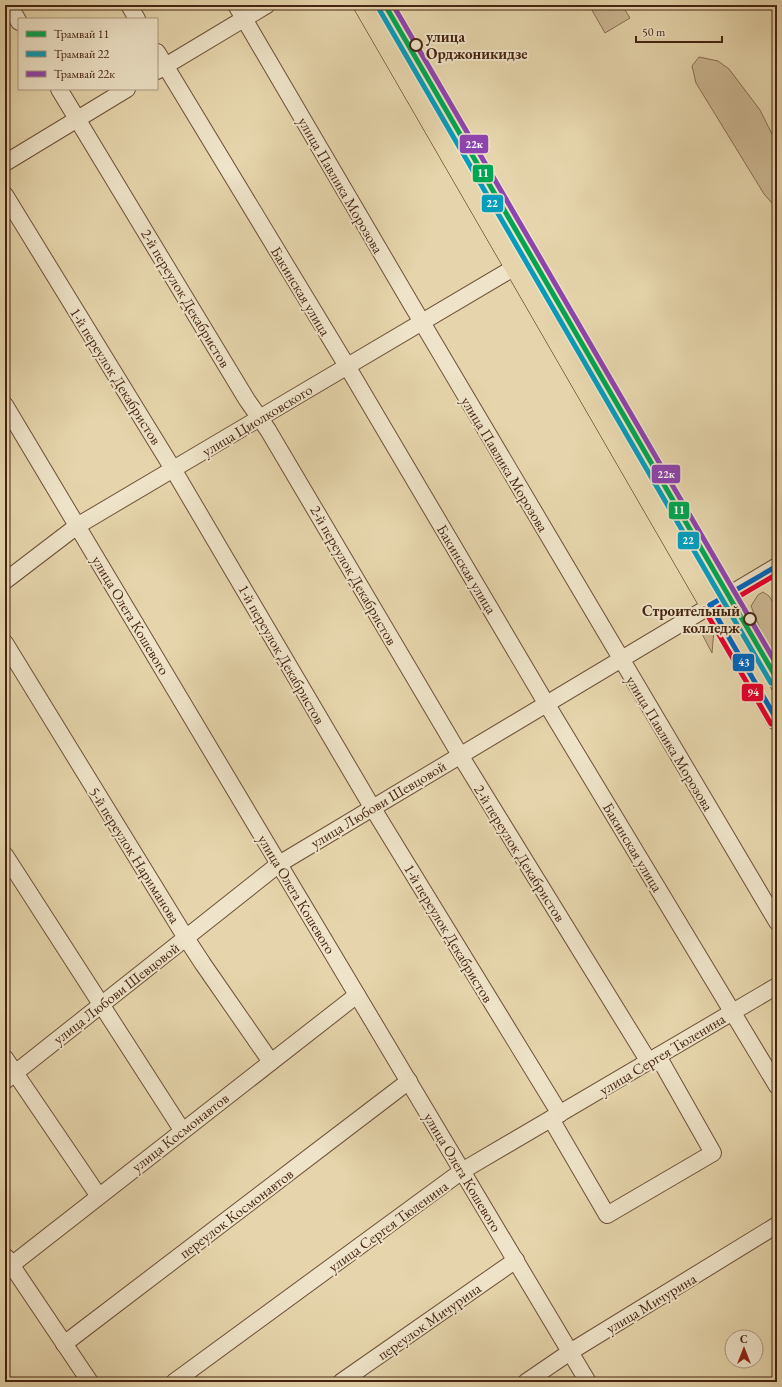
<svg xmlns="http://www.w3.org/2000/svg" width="782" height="1387" font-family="'EB Garamond',serif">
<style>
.green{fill:#cbb792;stroke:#886e52}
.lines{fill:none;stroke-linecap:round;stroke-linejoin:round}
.minor-casing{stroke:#6e5038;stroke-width:18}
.major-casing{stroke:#462411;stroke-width:22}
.minor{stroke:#efe4c9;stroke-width:16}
.major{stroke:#e6d5ac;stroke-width:21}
.bus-1-casing{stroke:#efe4c9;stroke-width:8}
.bus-2-casing{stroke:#efe4c9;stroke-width:8}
.bus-1{stroke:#0065bd;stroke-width:5}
.bus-2{stroke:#e4002b;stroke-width:5}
.tram-1-casing{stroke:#efe4c9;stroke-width:8}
.tram-2-casing{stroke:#efe4c9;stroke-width:8}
.tram-3-casing{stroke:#efe4c9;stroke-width:8}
.tram-1{stroke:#00a651;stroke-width:5}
.tram-2{stroke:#079cbb;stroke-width:5}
.tram-3{stroke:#8e44ad;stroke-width:5}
.stop-dot{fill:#efe4c9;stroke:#462411;stroke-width:2}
.labels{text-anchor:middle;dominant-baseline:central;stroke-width:4;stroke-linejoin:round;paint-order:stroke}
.stop-label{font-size:15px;font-weight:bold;fill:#462411;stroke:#efe4c9;text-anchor:start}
.street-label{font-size:15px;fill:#462411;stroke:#efe4c9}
.line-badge{stroke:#efe4c9;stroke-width:1.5}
.badge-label{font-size:11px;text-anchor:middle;font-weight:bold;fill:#fff}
</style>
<rect width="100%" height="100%" fill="#e6d5ac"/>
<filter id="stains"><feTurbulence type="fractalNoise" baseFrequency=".005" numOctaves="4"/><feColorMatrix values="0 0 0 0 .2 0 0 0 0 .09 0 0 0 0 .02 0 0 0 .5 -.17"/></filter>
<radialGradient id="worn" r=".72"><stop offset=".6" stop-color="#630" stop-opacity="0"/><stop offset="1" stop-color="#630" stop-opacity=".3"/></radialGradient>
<g class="green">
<polygon points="589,5 622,5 630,18 605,33"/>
<polygon points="699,57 718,61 729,69 760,110 777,144 777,209 764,194 696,83 692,66"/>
<polygon points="763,592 769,596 777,609 777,659 762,634 751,606 758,595"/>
<polygon points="712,626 714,630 712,653 701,632"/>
</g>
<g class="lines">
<g class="minor-casing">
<g id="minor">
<polyline points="9,5 19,22"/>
<polyline points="129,5 137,19"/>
<polyline points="236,5 410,302 777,922"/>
<polyline points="157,52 347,366 546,703 777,1086"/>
<polyline points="157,71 267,5"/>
<polyline points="59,89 247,400 268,430 460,755 649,1062"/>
<polyline points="5,163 127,89"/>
<polyline points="5,195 173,469 372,807 560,1114"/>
<polyline points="5,405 588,1382"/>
<polyline points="5,581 77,526 515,267"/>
<polyline points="5,643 186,938 203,964 271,1062"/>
<polyline points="5,855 182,1130"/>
<polyline points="5,1058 98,1195"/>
<polyline points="5,1081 279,864 777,566"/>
<polyline points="551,1119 607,1215 713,1153 658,1056"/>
<polyline points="6,1257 90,1382"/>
<polyline points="5,1270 357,995"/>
<polyline points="64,1344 409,1081"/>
<polyline points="174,1382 462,1171 777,986"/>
<polyline points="341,1382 516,1260"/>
<polyline points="526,1382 570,1352 777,1225"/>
</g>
</g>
<g class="major-casing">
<polyline id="major" points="364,5 777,720"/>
</g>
<use href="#minor" class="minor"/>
<use href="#major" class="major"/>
<g class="bus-1-casing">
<g id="bus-1">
<polyline points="710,605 777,720"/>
<polyline points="710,605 777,566"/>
</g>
</g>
<g class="bus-2-casing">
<g id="bus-2">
<polyline points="704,609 771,724"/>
<polyline points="714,611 777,574"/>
</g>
</g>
<use href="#bus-1" class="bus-1"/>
<use href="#bus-2" class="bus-2"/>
<g class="tram-1-casing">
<polyline id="tram-1" points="385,5 777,679"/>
</g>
<g class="tram-2-casing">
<polyline id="tram-2" points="379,9 771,683"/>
</g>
<g class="tram-3-casing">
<polyline id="tram-3" points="393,5 777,665"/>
</g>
<use href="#tram-1" class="tram-1"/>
<use href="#tram-2" class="tram-2"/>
<use href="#tram-3" class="tram-3"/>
</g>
<g class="stop-dot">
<circle cx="416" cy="45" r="6"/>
<circle cx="750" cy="619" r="6"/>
</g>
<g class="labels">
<g class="stop-label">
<text x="426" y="36">улица<tspan x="426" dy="17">Орджоникидзе</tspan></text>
<text x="740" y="610" text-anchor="end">Строительный<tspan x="740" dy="17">колледж</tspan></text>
</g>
<g class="street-label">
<text transform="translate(341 185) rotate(60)">улица Павлика Морозова</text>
<text transform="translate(301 291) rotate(59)">Бакинская улица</text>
<text transform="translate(186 298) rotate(59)">2-й переулок Декабристов</text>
<text transform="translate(116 376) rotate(58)">1-й переулок Декабристов</text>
<text transform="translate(257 420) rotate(-31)">улица Циолковского</text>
<text transform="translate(505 464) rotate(59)">улица Павлика Морозова</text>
<text transform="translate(467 569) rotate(59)">Бакинская улица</text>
<text transform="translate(354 575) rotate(60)">2-й переулок Декабристов</text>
<text transform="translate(131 615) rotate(59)">улица Олега Кошевого</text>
<text transform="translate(282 654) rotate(60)">1-й переулок Декабристов</text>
<text transform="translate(670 743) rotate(59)">улица Павлика Морозова</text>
<text transform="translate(378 804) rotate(-31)">улица Любови Шевцовой</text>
<text transform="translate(633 847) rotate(59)">Бакинская улица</text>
<text transform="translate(520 853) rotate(58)">2-й переулок Декабристов</text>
<text transform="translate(135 855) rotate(58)">5-й переулок Нариманова</text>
<text transform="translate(297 894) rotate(59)">улица Олега Кошевого</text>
<text transform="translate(449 933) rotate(59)">1-й переулок Декабристов</text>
<text transform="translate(116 993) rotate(-38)">улица Любови Шевцовой</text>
<text transform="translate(662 1054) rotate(-31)">улица Сергея Тюленина</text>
<text transform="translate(180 1132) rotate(-38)">улица Космонавтов</text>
<text transform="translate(463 1172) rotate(59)">улица Олега Кошевого</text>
<text transform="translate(236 1213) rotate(-37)">переулок Космонавтов</text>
<text transform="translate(388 1226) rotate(-36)">улица Сергея Тюленина</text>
<text transform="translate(651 1303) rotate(-31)">улица Мичурина</text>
<text transform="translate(429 1321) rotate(-35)">переулок Мичурина</text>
</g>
</g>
<g class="line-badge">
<rect x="459" y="134" width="30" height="20" rx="4" fill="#8e44ad"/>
<rect x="472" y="164" width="22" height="19" rx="4" fill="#00a651"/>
<rect x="481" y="194" width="23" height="19" rx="4" fill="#079cbb"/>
<rect x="651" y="464" width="30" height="20" rx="4" fill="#8e44ad"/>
<rect x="668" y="501" width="22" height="19" rx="4" fill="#00a651"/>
<rect x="677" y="531" width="23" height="19" rx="4" fill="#079cbb"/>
<rect x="732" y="653" width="23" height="19" rx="4" fill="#0065bd"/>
<rect x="741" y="683" width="23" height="19" rx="4" fill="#e4002b"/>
</g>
<g class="badge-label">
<text x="474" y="148">22к</text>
<text x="483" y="177">11</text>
<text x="492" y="207">22</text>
<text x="666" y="478">22к</text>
<text x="679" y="514">11</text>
<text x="688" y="544">22</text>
<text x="744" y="666">43</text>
<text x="753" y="696">94</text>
</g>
<rect width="782" height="1387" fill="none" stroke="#e6d5ac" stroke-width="20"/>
<rect x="6" y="6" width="770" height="1375" fill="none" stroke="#462411" stroke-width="2"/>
<rect x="10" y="10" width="762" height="1367" fill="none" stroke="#462411"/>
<rect x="18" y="18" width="140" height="72" fill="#efe4c9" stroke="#ab977f"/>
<rect x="26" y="31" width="20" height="6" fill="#00a651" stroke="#ab977f"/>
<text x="54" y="38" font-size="12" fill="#462411">Трамвай 11</text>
<rect x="26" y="51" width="20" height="6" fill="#079cbb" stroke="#ab977f"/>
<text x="54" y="58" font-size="12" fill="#462411">Трамвай 22</text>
<rect x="26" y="71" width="20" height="6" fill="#8e44ad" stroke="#ab977f"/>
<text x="54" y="78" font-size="12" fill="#462411">Трамвай 22к</text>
<g transform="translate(744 1349)"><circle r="19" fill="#efe4c9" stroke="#ab977f"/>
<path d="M0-3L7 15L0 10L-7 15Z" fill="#8f2418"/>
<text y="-6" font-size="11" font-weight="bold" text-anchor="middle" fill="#462411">С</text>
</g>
<path d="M636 36v6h86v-6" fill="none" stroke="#462411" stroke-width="2"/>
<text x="642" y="36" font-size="12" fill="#462411" stroke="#efe4c9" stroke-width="3" paint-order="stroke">50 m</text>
<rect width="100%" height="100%" filter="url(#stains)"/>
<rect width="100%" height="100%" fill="url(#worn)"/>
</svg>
